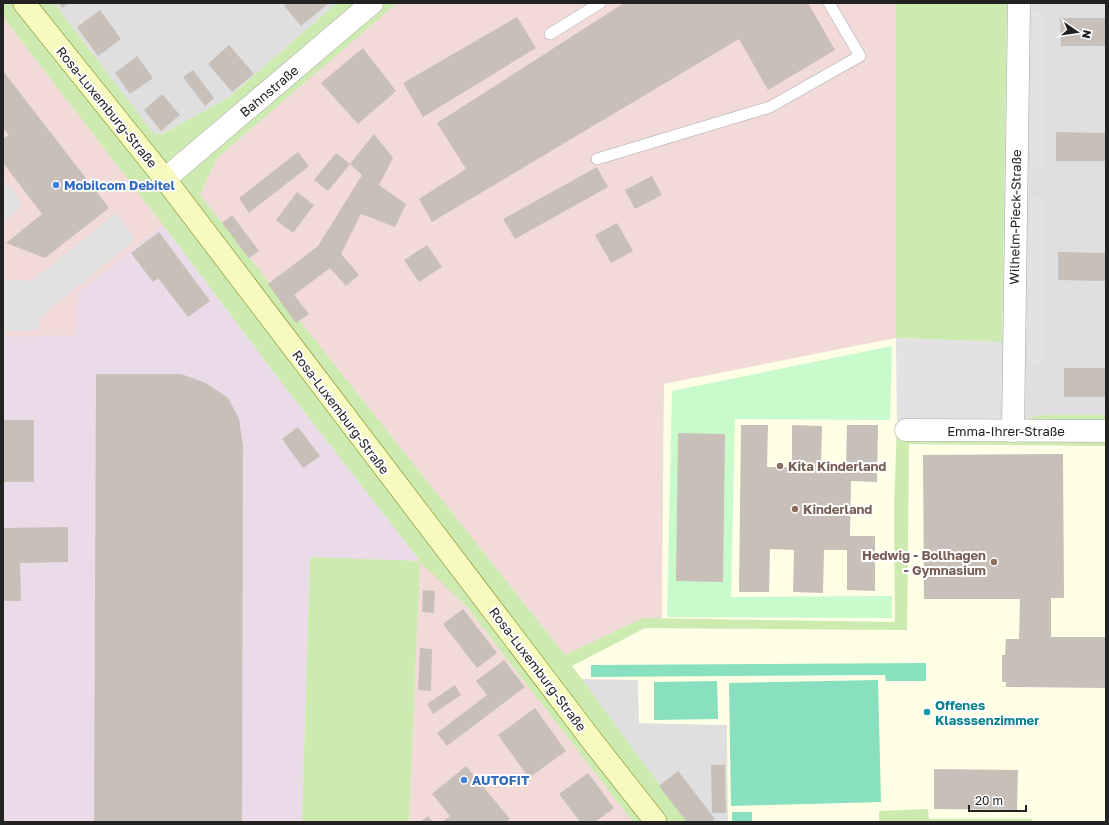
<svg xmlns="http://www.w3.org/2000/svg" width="1109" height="825" font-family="'Golos Text',sans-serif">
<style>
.residential{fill:#e0dfdf}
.commercial{fill:#f2dad9}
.industrial{fill:#ebdbe8}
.education{fill:#ffffe5}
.grass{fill:#cdebb0}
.park{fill:#c8facc}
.pitch{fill:#88e0be}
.parking{fill:#e2e2e2}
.building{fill:#c7bfb8}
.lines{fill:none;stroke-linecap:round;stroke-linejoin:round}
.service-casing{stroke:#a9a9a9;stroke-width:12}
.minor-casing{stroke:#a9a9a9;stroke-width:23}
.tertiary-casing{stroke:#a9a9a9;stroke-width:23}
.secondary-casing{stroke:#707d05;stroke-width:23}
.service{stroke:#fff;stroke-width:11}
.minor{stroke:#fff;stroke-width:22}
.tertiary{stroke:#fff;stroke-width:22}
.secondary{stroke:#f7fabf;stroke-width:22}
.shop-dot{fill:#3f7fe0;stroke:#fff;stroke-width:1.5}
.education-dot{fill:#8d6e63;stroke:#fff;stroke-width:1.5}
.culture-dot{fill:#0f9aa8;stroke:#fff;stroke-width:1.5}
.labels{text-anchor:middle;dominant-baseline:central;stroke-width:4;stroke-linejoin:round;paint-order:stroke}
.street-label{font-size:13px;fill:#222;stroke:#fff}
.shop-label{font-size:13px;font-weight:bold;fill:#366cbe;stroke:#fff;text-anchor:start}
.education-label{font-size:13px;font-weight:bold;fill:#785e54;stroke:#fff;text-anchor:start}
.culture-label{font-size:13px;font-weight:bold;fill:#0d838f;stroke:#fff;text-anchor:start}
</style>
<rect width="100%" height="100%" fill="#f2efe9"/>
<g class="residential">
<polygon points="54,3 337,3 229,97 163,134 153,133"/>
<polygon points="1007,3 1106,3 1106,415 1043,415 999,424 1002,342"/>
<polygon points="581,679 639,680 639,723 727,725 728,822 687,822"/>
</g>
<g class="commercial">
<polygon points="397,3 896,3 896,338 664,384 662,619 643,618 565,655 200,195 216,159"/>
<polygon points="3,17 163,225 77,294 76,335 3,337"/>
<polygon points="420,561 466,606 633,822 409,822"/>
</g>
<polygon class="industrial" points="163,225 278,378 420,561 310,558 302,822 3,822 3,337 76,335 77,294"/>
<g class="education">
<polygon points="896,338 897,423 894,509 895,622 662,619 664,384"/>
<polygon points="909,444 1106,446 1106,822 1032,822 1032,819 928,819 928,809 879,811 879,821 860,822 728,822 727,725 639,723 638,680 581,679 571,666 645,628 907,630"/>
</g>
<g class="grass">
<polygon points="3,3 54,3 153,133 163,134 229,97 337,3 397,3 216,159 200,195 565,655 643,618 895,622 894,509 897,423 999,424 1043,415 1106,415 1106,446 909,444 907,630 645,628 572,666 687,822 633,822 466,606 420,562 409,822 302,822 310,557 420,561 278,378 163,225 3,17"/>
<polygon points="896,3 1007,3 1002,342 896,338"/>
<polygon points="928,809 929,819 1032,819 1032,822 860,822 879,821 879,811"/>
</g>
<polygon class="park" points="892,346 890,420 735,419 731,597 892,596 892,618 667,617 672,391"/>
<g class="pitch">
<polygon points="926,663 926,681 886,681 885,675 591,677 591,665"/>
<polygon points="878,680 881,802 731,806 729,683"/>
<polygon points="717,681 718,719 654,720 654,682"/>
<rect x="732" y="812" width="20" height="10"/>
</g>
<g class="parking">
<polygon points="1032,12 1045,12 1045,169 1030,169"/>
<polygon points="3,179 23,205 3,223"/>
<polygon points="1030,198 1045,198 1043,363 1028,363"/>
<polygon points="117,213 135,240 40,317 39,330 3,331 3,280 31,281"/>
<polygon points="896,338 1002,342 999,424 897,423"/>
</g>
<g class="building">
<polygon points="59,3 69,3 62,8"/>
<polygon points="287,3 329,3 301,26 284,6"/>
<polygon points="624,3 808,3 835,50 768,90 739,39 432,222 419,199 466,169 437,123"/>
<polygon points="100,10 121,39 98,56 77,27"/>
<polygon points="517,17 536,48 423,117 403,83"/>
<polygon points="1060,18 1106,18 1106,46 1061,46"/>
<polygon points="229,45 254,74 232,92 208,64"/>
<polygon points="363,48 396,91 358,124 321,83"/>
<polygon points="137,56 153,78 130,94 115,73"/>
<polygon points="193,70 214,98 205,106 183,77"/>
<polygon points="3,71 109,208 45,258 6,243 42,214 3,163 3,139 9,135 3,128"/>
<polygon points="162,94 180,115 161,131 144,110"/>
<polygon points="1056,132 1106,133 1106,161 1056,161"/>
<polygon points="374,134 393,158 379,185 406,204 395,227 361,214 341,254 359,275 346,286 330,268 294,295 309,314 296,323 268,284 318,246 362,175 350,164"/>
<polygon points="298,152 309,166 249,213 239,198"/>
<polygon points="336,153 350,164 328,191 314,180"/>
<polygon points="597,167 608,187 515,239 503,219"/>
<polygon points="652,176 662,195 635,209 625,190"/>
<polygon points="297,192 314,205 293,233 276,220"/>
<polygon points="232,215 259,251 249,258 222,223"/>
<polygon points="617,223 633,251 611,263 595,235"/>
<polygon points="159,232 210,301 188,317 158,278 153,282 131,253"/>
<polygon points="427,245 442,267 419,282 404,260"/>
<polygon points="1058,252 1106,253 1106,281 1058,280"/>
<rect x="1064" y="368" width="42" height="29"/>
<polygon points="96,374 181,374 206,383 228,398 239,419 243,446 242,822 94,822"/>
<rect x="3" y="420" width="31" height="62"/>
<polygon points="741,425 768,425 767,467 792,467 792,425 822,426 821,468 846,468 847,425 878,425 877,482 851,481 850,536 875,536 875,591 847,590 847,550 824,550 823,593 793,592 794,550 770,549 769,592 739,592"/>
<polygon points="298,427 320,456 303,468 282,439"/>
<polygon points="678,433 725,434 723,582 676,581"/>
<polygon points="1063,454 1064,598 1051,598 1051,637 1106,637 1106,688 1006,687 1006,682 1002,682 1002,655 1005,655 1006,639 1019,639 1020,599 924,599 923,455"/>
<polygon points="68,527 68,562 20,563 21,601 3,601 3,528"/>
<polygon points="423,590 435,591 434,613 422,612"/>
<polygon points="463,609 497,653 477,668 443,624"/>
<polygon points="420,648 432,649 431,691 418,690"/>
<polygon points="504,660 525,687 447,746 437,733 487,695 476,681"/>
<polygon points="455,685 461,695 433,714 427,704"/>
<polygon points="535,708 566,751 529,778 498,735"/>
<polygon points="711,765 725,765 726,813 712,813"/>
<polygon points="466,766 510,819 506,822 442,822 450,816 432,794"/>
<polygon points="934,769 1018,770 1017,810 934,809"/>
<polygon points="678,771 715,819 712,822 687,822 659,786"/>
<polygon points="588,773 614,808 595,822 580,822 559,794"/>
<polygon points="428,816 433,822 420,822"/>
</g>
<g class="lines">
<g class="service-casing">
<g id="service">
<polyline points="550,34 600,3"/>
<polyline points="597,159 770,107 860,56 829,3"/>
</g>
</g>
<g class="minor-casing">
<g id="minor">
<polyline points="906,430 1106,431"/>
<polyline points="1013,431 1019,3"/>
</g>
</g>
<g class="tertiary-casing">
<polyline id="tertiary" points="165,179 372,3"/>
</g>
<g class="secondary-casing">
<polyline id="secondary" points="24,3 165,179 593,742 656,822"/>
</g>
<use href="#service" class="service"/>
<use href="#minor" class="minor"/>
<use href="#tertiary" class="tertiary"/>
<use href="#secondary" class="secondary"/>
</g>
<g class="shop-dot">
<circle cx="56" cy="185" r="4"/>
<circle cx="464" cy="780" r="4"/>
</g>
<g class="education-dot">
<circle cx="780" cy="466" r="4"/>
<circle cx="795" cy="509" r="4"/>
<circle cx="994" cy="562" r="4"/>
</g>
<circle class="culture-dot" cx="927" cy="712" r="4"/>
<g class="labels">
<g class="street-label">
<text transform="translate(269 91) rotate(-40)">Bahnstraße</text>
<text transform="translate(107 107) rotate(51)">Rosa-Luxemburg-Straße</text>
<text transform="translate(1015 217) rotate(-89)">Wilhelm-Pieck-Straße</text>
<text transform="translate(341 412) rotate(53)">Rosa-Luxemburg-Straße</text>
<text x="1006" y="431">Emma-Ihrer-Straße</text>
<text transform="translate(538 669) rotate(53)">Rosa-Luxemburg-Straße</text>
</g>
<g class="shop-label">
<text x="64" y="185">Mobilcom Debitel</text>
<text x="472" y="780">AUTOFIT</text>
</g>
<g class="education-label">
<text x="788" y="466">Kita Kinderland</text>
<text x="803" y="509">Kinderland</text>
<text x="986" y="555" text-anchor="end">Hedwig - Bollhagen<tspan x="986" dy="15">- Gymnasium</tspan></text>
</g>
<g class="culture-label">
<text x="935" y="705">Offenes<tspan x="935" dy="15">Klasssenzimmer</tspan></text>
</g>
</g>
<rect width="1109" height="825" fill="none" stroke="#222222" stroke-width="8"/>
<g transform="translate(1077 32) rotate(103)" stroke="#ffffff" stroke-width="3" paint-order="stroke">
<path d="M0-3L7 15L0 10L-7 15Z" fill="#222222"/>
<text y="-6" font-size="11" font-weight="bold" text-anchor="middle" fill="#222222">N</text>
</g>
<path d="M969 805v6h57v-6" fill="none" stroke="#222222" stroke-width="2"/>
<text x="975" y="805" font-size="12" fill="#222222" stroke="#ffffff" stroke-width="3" paint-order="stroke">20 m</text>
</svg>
